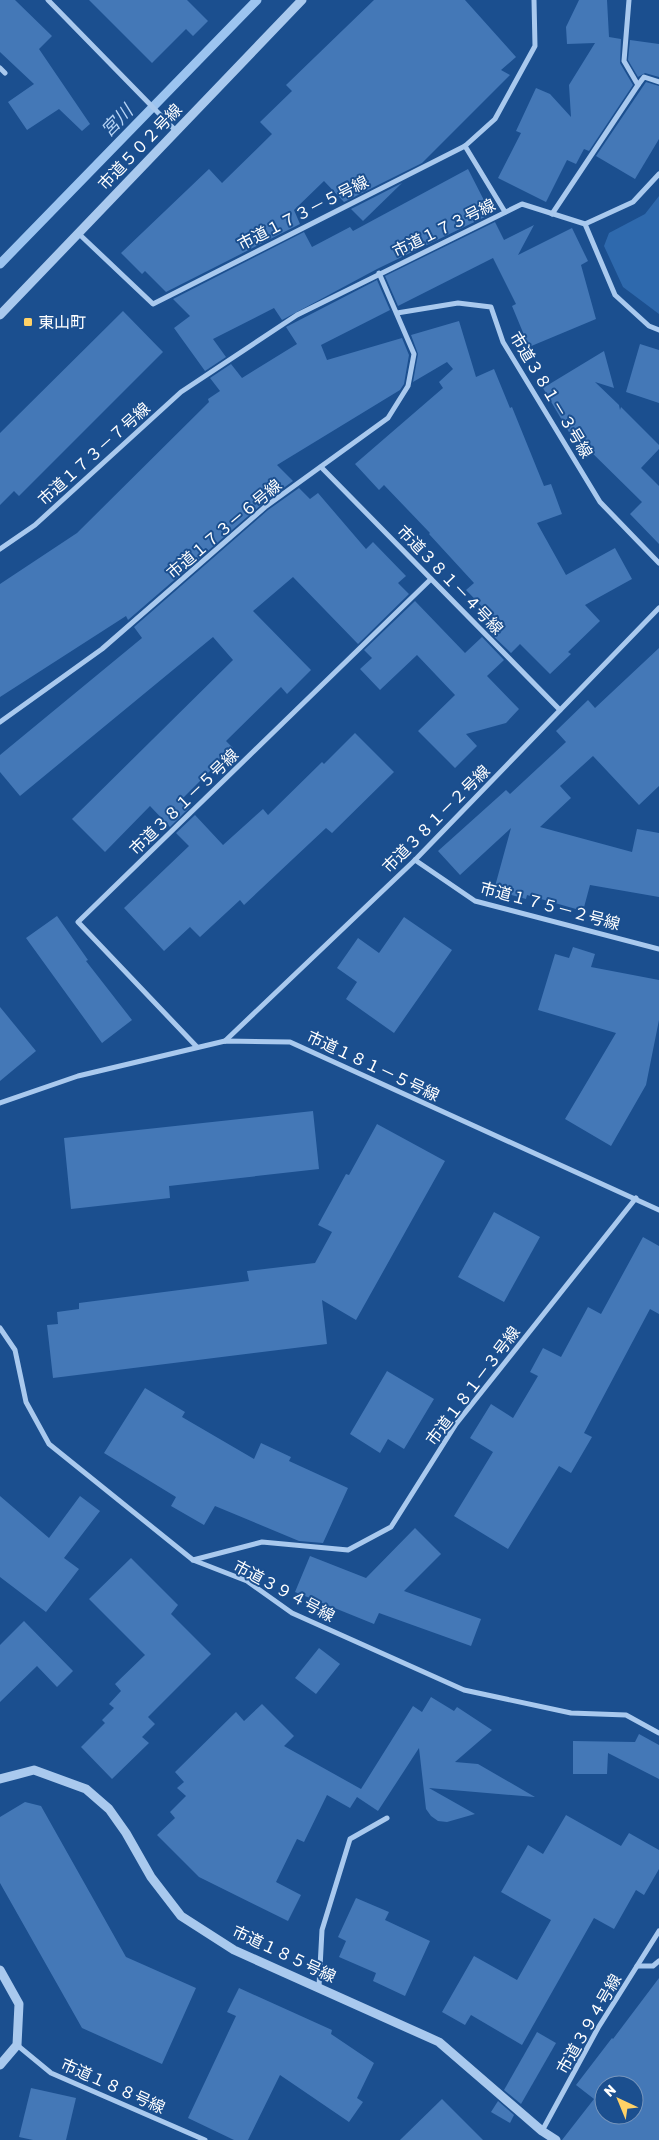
<svg xmlns="http://www.w3.org/2000/svg" width="659" height="2140" font-family="Rubik,'Noto Sans JP',sans-serif">
<style>
.green{fill:#2e69ad}
.lines{fill:none;stroke-linecap:round;stroke-linejoin:round}
.stream{stroke:#9cc4f0;stroke-width:9}
.building{fill:#4478b7;fill-rule:evenodd}
.minor{stroke:#a9c9ee;stroke-width:5}
.tertiary{stroke:#a9c9ee;stroke-width:9}
.poi-dot{fill:#ffd166;stroke:#1b4f8f;stroke-width:2}
.labels{text-anchor:middle;dominant-baseline:central;stroke-width:4;stroke-linejoin:round;paint-order:stroke}
.street-label{font-size:16px;fill:#fff;stroke:#1b4f8f}
.poi-label{font-size:16px;fill:#fff;stroke:#1b4f8f;text-anchor:start}
.water-label{font-size:18px;font-style:italic;fill:#b5d3f5;stroke:#1b4f8f}
</style>
<rect width="100%" height="100%" fill="#1b4f8f"/>
<polygon class="green" points="659,196 659,314 623,287 604,246 609,233 645,214"/>
<g class="lines">
<polyline class="stream" points="0,264 257,0"/>
</g>
<g class="building">
<polygon points="0,0 15,0 52,36 39,49 90,124 82,131 59,109 27,130 8,102 34,84 0,52"/>
<polygon points="89,0 187,0 208,21 193,36 186,29 152,63"/>
<polygon points="374,0 465,0 516,57 501,70 510,75 422,163 344,202 324,181 294,210 300,224 166,292 145,271 142,274 121,253 209,169 222,183 272,134 260,122 292,91 286,85"/>
<polygon points="579,0 607,0 609,37 621,39 620,63 633,85 589,151 584,149 576,164 567,160 546,202 498,178 521,133 516,131 536,88 550,94 571,117 569,85 595,43 567,44 566,27"/>
<polygon points="630,40 659,44 659,77 645,73 638,77 628,60"/>
<polygon points="646,82 659,86 659,139 635,179 596,156"/>
<polygon points="468,169 491,214 377,269 282,320 274,308 213,339 226,357 205,371 174,328 190,316 173,299 304,232 312,247 350,227 353,231"/>
<polygon points="402,183 363,221 351,209"/>
<polygon points="495,222 504,240 534,225 518,255 572,228 588,261 581,265 596,319 529,347 512,306 516,304 493,258 398,306 385,276"/>
<polygon points="377,280 390,310 321,345 327,360 402,338 409,355 404,384 400,390 277,465 293,481 262,504 128,620 126,616 0,697 0,584 77,533 209,402 208,399 220,391 210,378 231,364 242,378 297,344 286,327"/>
<polygon points="123,311 163,352 19,496 14,491 0,505 0,433"/>
<polygon points="459,321 476,377 494,369 510,408 512,407 544,486 551,484 562,514 537,523 566,575 615,548 632,579 585,605 600,621 568,652 571,654 550,674 520,644 511,653 488,631 497,622 466,590 474,583 429,534 430,533 384,485 379,490 355,464 443,388 439,382 453,369 447,362 413,382 418,354 411,335"/>
<polygon points="640,344 659,350 659,403 626,392"/>
<polygon points="604,351 614,388 595,382 619,405 620,410 621,407 659,445 659,449 641,468 659,486 659,544 630,514 642,502 580,441 576,444 543,388"/>
<polygon points="299,488 310,499 318,493 366,549 373,542 406,576 398,583 409,594 358,644 293,577 253,611 311,670 287,694 281,687 226,741 233,748 181,800 189,808 170,827 150,806 105,852 72,819 233,660 213,637 20,796 0,772 0,755 142,638 134,627 268,510"/>
<polygon points="415,601 465,653 482,637 504,660 487,676 519,709 506,723 466,734 477,746 455,768 418,731 455,695 417,655 380,690 360,669 372,658 364,650"/>
<polygon points="659,648 659,786 639,805 593,756 560,786 571,798 540,827 632,852 637,829 659,833 659,897 590,885 583,911 527,895 526,899 494,890 511,828 460,875 438,851 506,790 510,794 566,742 556,731 588,700 595,708"/>
<polygon points="355,733 394,772 332,833 326,828 244,905 240,900 200,937 190,927 164,951 124,908 189,846 176,833 195,815 223,845 263,809 268,815 322,762 324,764"/>
<polygon points="57,916 88,960 86,961 132,1020 102,1043 26,938"/>
<polygon points="404,917 452,950 394,1033 346,999 357,982 337,968 358,938 379,953"/>
<polygon points="573,947 595,954 591,967 659,980 659,1020 646,1085 611,1146 565,1119 616,1033 538,1010 555,954 569,958"/>
<polygon points="0,1007 36,1051 0,1081"/>
<polygon points="313,1111 319,1169 169,1186 170,1198 71,1209 64,1138"/>
<polygon points="377,1124 445,1161 356,1320 322,1300 327,1344 53,1378 47,1325 58,1324 57,1312 79,1309 79,1303 249,1281 247,1271 315,1263 332,1232 318,1225 346,1174 349,1175"/>
<polygon points="494,1212 540,1237 504,1302 458,1277"/>
<polygon points="643,1237 659,1246 659,1314 650,1309 584,1433 592,1437 571,1473 559,1466 508,1549 454,1516 493,1452 470,1438 491,1404 513,1418 538,1376 530,1372 543,1348 561,1357 588,1307 601,1314"/>
<polygon points="387,1371 434,1399 404,1449 388,1439 380,1453 350,1434"/>
<polygon points="145,1388 185,1412 182,1417 254,1459 261,1443 291,1457 289,1461 348,1488 323,1543 299,1541 215,1506 204,1525 171,1506 176,1497 104,1453"/>
<polygon points="0,1496 49,1538 80,1496 100,1511 64,1558 79,1569 46,1612 0,1577"/>
<polygon points="415,1528 441,1554 404,1591 481,1619 471,1646 379,1613 374,1624 295,1592 310,1556 366,1578"/>
<polygon points="131,1558 178,1605 171,1614 211,1654 148,1717 155,1724 142,1737 149,1743 112,1779 81,1747 105,1723 102,1720 114,1708 109,1704 121,1691 115,1684 145,1655 89,1599"/>
<polygon points="24,1621 73,1671 57,1687 37,1666 0,1702 0,1645"/>
<polygon points="319,1648 340,1664 316,1694 295,1678"/>
<polygon points="431,1697 454,1711 457,1707 492,1730 455,1762 478,1764 535,1797 429,1788 475,1814 447,1822 438,1821 431,1816 426,1809 419,1748 378,1811 357,1797 350,1808 327,1795 304,1842 297,1839 276,1882 301,1895 288,1921 199,1877 157,1835 175,1818 170,1812 186,1796 177,1788 184,1782 175,1772 236,1712 244,1721 262,1704 294,1736 284,1746 361,1789 413,1706 422,1712"/>
<polygon points="639,1734 659,1745 659,1779 608,1753 607,1774 573,1774 573,1741 635,1742"/>
<polygon points="25,1802 41,1806 126,1957 196,1988 162,2064 82,2028 0,1883 0,1817"/>
<polygon points="566,1815 621,1846 629,1833 659,1850 659,1869 644,1895 636,1890 614,1929 594,1918 522,2045 471,2015 465,2025 442,2012 474,1956 517,1980 551,1920 501,1892 528,1845 543,1854"/>
<polygon points="356,1898 389,1912 385,1920 430,1941 405,1996 373,1981 376,1973 339,1957 346,1941 338,1937"/>
<path d="M659,1978V2140H562L594,2099L576,2085L612,2038L613,2039ZM604,2085H634V2115H604Z"/>
<polygon points="239,1988 332,2030 331,2034 374,2063 357,2098 363,2102 349,2122 280,2075 248,2140 234,2140 188,2118 236,2016 227,2012"/>
<polygon points="537,2032 556,2043 521,2104 504,2090"/>
<polygon points="31,2088 76,2098 66,2140 33,2140 19,2137"/>
<polygon points="442,2099 483,2140 400,2140"/>
<polygon points="498,2101 514,2115 510,2123 491,2112"/>
</g>
<g class="lines">
<g class="minor">
<polyline points="48,0 176,131"/>
<polyline points="629,0 624,61 638,85"/>
<polyline points="0,68 5,73"/>
<polyline points="465,146 505,212"/>
<polyline points="552,214 638,85 644,77 659,82"/>
<polyline points="585,224 633,202 659,174"/>
<polyline points="78,233 153,304 465,146 495,119 535,46 534,0"/>
<polyline points="397,313 458,303 491,307 503,342 600,502 659,563"/>
<polyline points="321,467 560,710"/>
<polyline points="0,549 35,525 181,392 297,315 522,204 585,224 615,295 649,326 659,330"/>
<polyline points="0,722 102,649 265,507 388,418 408,386 414,354 379,273"/>
<polyline points="415,860 475,901 659,949"/>
<polyline points="225,1041 415,860 659,608"/>
<polyline points="197,1047 78,922 431,579"/>
<polyline points="0,1103 78,1076 225,1041 290,1042 659,1210"/>
<polyline points="0,1328 15,1350 26,1402 49,1444 193,1560 247,1581 292,1613 464,1690 571,1713 626,1715 659,1733"/>
<polyline points="193,1560 262,1542 348,1550 391,1527 456,1424 636,1198"/>
<polyline points="637,1966 653,1966 659,1961"/>
<polyline points="319,1986 322,1930 350,1839 387,1818"/>
<polyline points="17,2045 51,2073 205,2140"/>
<polyline points="542,2131 598,2028 659,1931"/>
</g>
<g class="tertiary">
<polyline points="0,315 302,0"/>
<polyline points="0,1779 34,1770 86,1789 109,1809 126,1833 151,1877 181,1916 234,1950 439,2042 542,2131 556,2140"/>
<polyline points="0,1970 19,2004 17,2045 0,2065"/>
</g>
</g>
<rect class="poi-dot" x="23" y="317" width="10" height="10" rx="2.5"/>
<g class="labels">
<g class="street-label">
<text transform="translate(140 147) rotate(-46)">市道５０２号線</text>
<text transform="translate(303 213) rotate(-27)">市道１７３－５号線</text>
<text transform="translate(444 228) rotate(-26)">市道１７３号線</text>
<text transform="translate(551 395) rotate(59)">市道３８１－３号線</text>
<text transform="translate(94 454) rotate(-42)">市道１７３－７号線</text>
<text transform="translate(224 529) rotate(-40)">市道１７３－６号線</text>
<text transform="translate(450 580) rotate(46)">市道３８１－４号線</text>
<text transform="translate(184 802) rotate(-44)">市道３８１－５号線</text>
<text transform="translate(436 819) rotate(-45)">市道３８１－２号線</text>
<text transform="translate(550 906) rotate(15)">市道１７５－２号線</text>
<text transform="translate(373 1066) rotate(25)">市道１８１－５号線</text>
<text transform="translate(473 1386) rotate(-53)">市道１８１－３号線</text>
<text transform="translate(284 1591) rotate(28)">市道３９４号線</text>
<text transform="translate(284 1954) rotate(25)">市道１８５号線</text>
<text transform="translate(589 2024) rotate(-60)">市道３９４号線</text>
<text transform="translate(113 2086) rotate(24)">市道１８８号線</text>
</g>
<g class="poi-label">
<text x="38" y="322">東山町</text>
</g>
<g class="water-label">
<text transform="translate(117 121) rotate(-46)">宮川</text>
</g>
</g>
<g transform="translate(619 2100) rotate(316)"><circle r="24" fill="#1b4f8f" stroke="#7695bc"/>
<path d="M0-4L9 19L0 12L-9 19Z" fill="#ffd166"/>
<text y="-8" font-size="14" font-weight="bold" text-anchor="middle" fill="#ffffff">N</text>
</g>
</svg>
